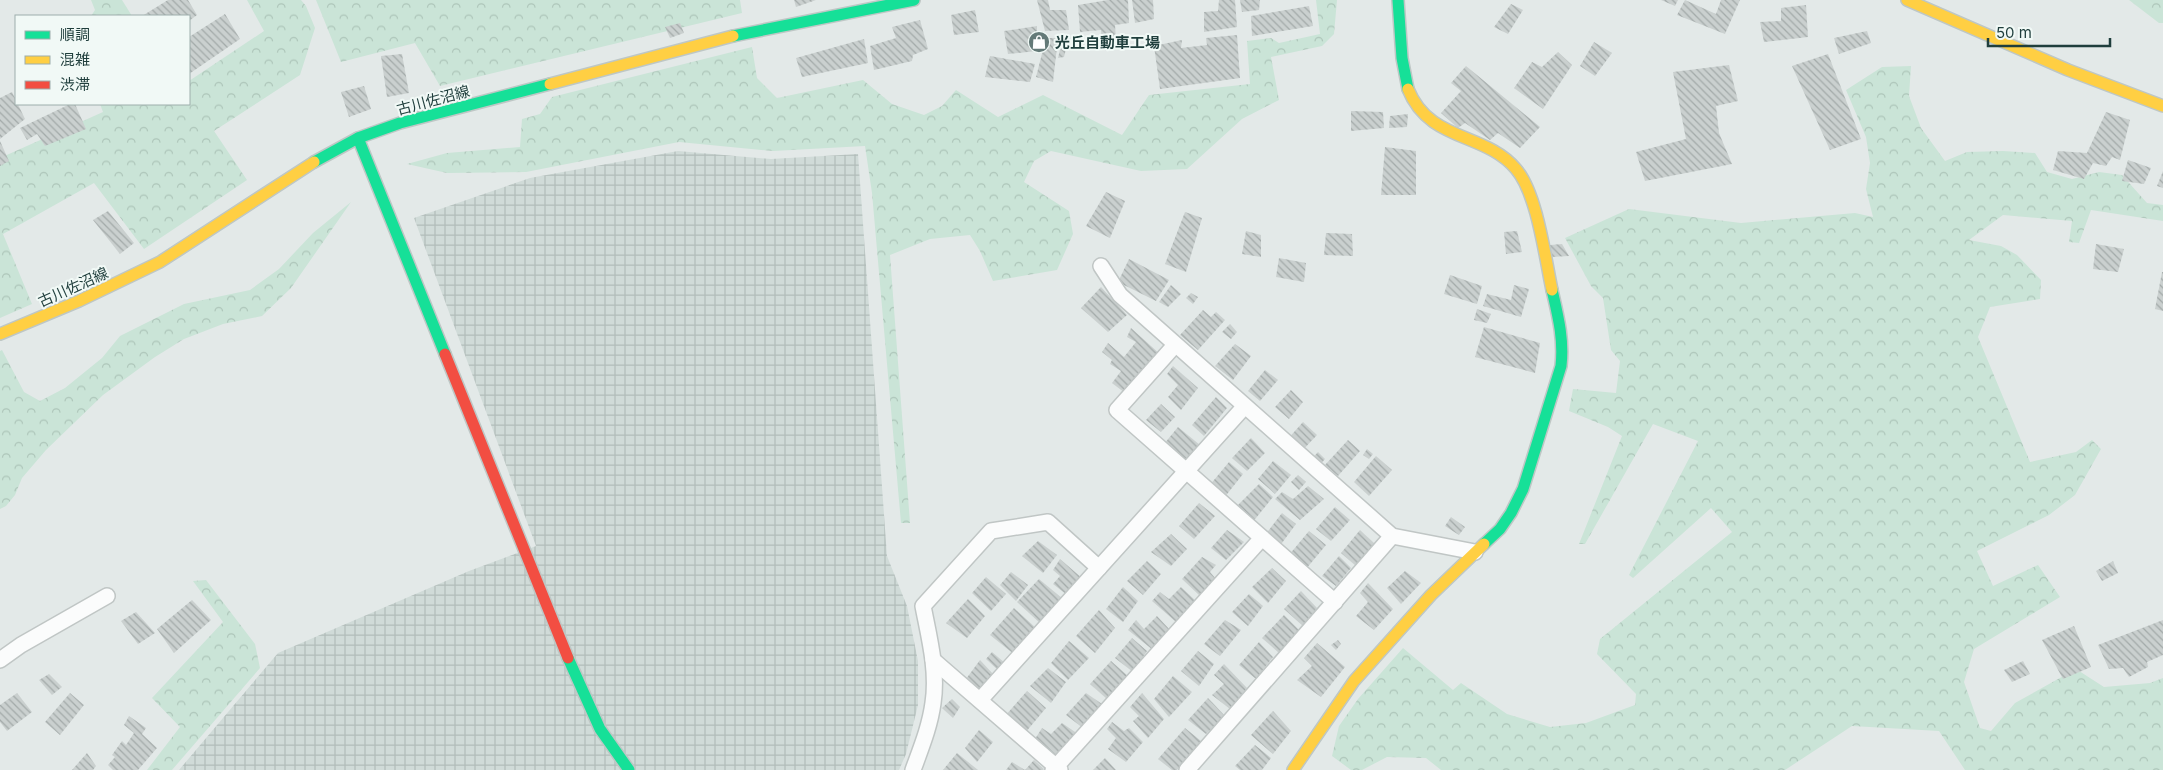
<svg xmlns="http://www.w3.org/2000/svg" width="2163" height="770" font-family="Inter,'Noto Sans JP',sans-serif">
<style>
.industrial{fill:url(#industrial-grid)}
.forest{fill:url(#forest-crowns)}
.building{fill:url(#building-back-hatch)}
.lines{fill:none;stroke-linecap:round;stroke-linejoin:round}
.street-casing{stroke:#c0c6c5;stroke-width:18}
.fast-casing{stroke:#bec7c5;stroke-width:14}
.slow-casing{stroke:#bec7c5;stroke-width:14}
.jam-casing{stroke:#bec7c5;stroke-width:14}
.street{stroke:#fbfcfc;stroke-width:15}
.fast{stroke:#16e098;stroke-width:11}
.slow{stroke:#ffcf43;stroke-width:11}
.jam{stroke:#f24e42;stroke-width:11}
.labels{text-anchor:middle;dominant-baseline:central;stroke-width:4;stroke-linejoin:round;paint-order:stroke}
.poi-label{font-size:15px;font-weight:bold;fill:#1f3e3c;stroke:#f1f9f6;text-anchor:start}
.street-label{font-size:15px;fill:#1f3e3c;stroke:#f1f9f6}
</style>
<defs>
<pattern id="industrial-grid" width="8" height="8" patternUnits="userSpaceOnUse" patternTransform="scale(1.25)"><rect width="8" height="8" fill="#d0dbd8"/><path d="M0 4h8M4 0v8" fill="none" stroke="#b2bdba"/></pattern>
<pattern id="forest-crowns" width="20" height="18" patternUnits="userSpaceOnUse" patternTransform="scale(1.25)"><rect width="20" height="18" fill="#cae4d7"/><path d="M2 6a3 3 0 1 1 6 0M12 15a3 3 0 1 1 6 0" fill="none" stroke="#adc5b9"/></pattern>
<pattern id="building-back-hatch" width="6" height="6" patternUnits="userSpaceOnUse" patternTransform="scale(1.25)"><rect width="6" height="6" fill="#cad0cf"/><path d="M-1 5l2 2M0 0l6 6M5-1l2 2" fill="none" stroke="#a3aaa9"/></pattern>
</defs>
<rect width="100%" height="100%" fill="#e3e9e8"/>
<polygon class="industrial" points="678,151 771,159 858,154 887,556 907,606 918,661 918,705 906,754 899,770 179,770 278,653 469,571 536,546 414,218 530,178"/>
<g class="forest">
<polygon points="91,0 122,0 132,16 91,16 95,10"/>
<polygon points="247,0 301,0 306,6 315,28 300,75 214,131 247,180 144,249 94,183 3,234 32,304 0,318 0,158 103,112 100,104 189,104 189,81 264,31"/>
<polygon points="316,0 740,0 742,13 440,86 415,43 341,62"/>
<polygon points="1316,0 1337,0 1334,34 1322,46 1271,57 1279,100 1242,119 1187,169 1141,171 1051,151 1034,161 1024,182 1069,211 1073,234 1057,270 993,281 980,251 970,235 930,239 890,255 910,523 901,523 872,193 865,146 773,151 679,142 526,172 447,173 407,164 447,153 520,147 522,119 540,114 552,97 752,47 757,78 777,98 863,80 892,104 924,115 942,106 956,90 998,117 1043,95 1122,135 1149,95 1250,84 1247,41 1271,38 1279,43 1320,34"/>
<polygon points="2129,0 2163,0 2163,23 2159,23"/>
<polygon points="1911,66 1909,96 1921,128 1945,161 1967,152 2003,151 2035,153 2047,172 2072,179 2099,172 2122,175 2147,203 2163,205 2163,221 2091,210 2079,243 2069,242 2072,221 2003,215 1969,240 2001,246 2017,255 2041,280 2040,299 1990,307 1978,337 2030,462 2076,452 2092,440 2101,449 2075,495 2049,515 1977,551 1993,586 2038,565 2060,597 1974,649 1964,682 1980,728 1991,731 2015,703 2076,669 2104,687 2150,683 2163,678 2163,770 1965,770 1939,731 1852,726 1785,770 1441,770 1426,758 1387,757 1362,770 1351,770 1332,756 1339,726 1358,699 1403,648 1453,690 1461,683 1507,714 1550,727 1586,723 1635,705 1636,694 1597,654 1600,639 1732,532 1711,508 1633,578 1629,575 1698,441 1653,424 1585,544 1579,544 1622,436 1608,427 1569,411 1573,389 1616,393 1620,361 1611,350 1603,298 1591,286 1565,238 1629,209 1741,223 1855,213 1873,217 1866,189 1870,163 1866,137 1846,90 1882,67"/>
<polygon points="351,202 291,288 262,316 223,324 184,339 155,357 103,395 46,450 22,478 15,495 6,506 0,509 0,351 2,350 24,392 40,401 65,388 102,358 120,336 184,304 250,290 279,269 313,233"/>
<polygon points="206,580 255,644 260,668 172,770 147,770 180,727 152,698 223,622 193,581"/>
</g>
<g class="building">
<polygon points="168,0 188,0 197,15 189,21 189,16 142,16"/>
<polygon points="794,0 816,0 796,7"/>
<polygon points="1037,0 1048,0 1050,10 1066,10 1069,30 1045,31"/>
<polygon points="1108,0 1128,0 1129,23 1115,25 1116,39 1102,44 1101,30 1080,32 1078,5"/>
<polygon points="1132,0 1153,0 1154,19 1135,23"/>
<polygon points="1219,0 1235,0 1237,27 1204,32 1204,12 1218,11"/>
<polygon points="1240,0 1260,0 1259,10 1242,12"/>
<polygon points="1661,0 1678,0 1675,6"/>
<polygon points="1685,0 1716,14 1721,0 1740,0 1725,34 1677,15"/>
<polygon points="1511,4 1523,10 1508,34 1494,27"/>
<polygon points="1806,5 1808,37 1764,42 1760,22 1781,21 1781,8"/>
<polygon points="1309,6 1313,26 1252,36 1251,16"/>
<polygon points="975,10 979,32 954,35 951,15"/>
<polygon points="225,14 240,39 189,74 189,37"/>
<polygon points="920,20 928,49 913,55 912,61 874,70 870,46 896,38 892,27"/>
<polygon points="680,23 684,33 670,38 665,27"/>
<polygon points="1037,26 1037,51 1008,54 1004,31"/>
<polygon points="1867,31 1871,43 1839,54 1834,38"/>
<polygon points="1237,35 1240,78 1160,89 1154,46 1182,40 1181,48 1207,45 1206,38"/>
<polygon points="1046,38 1058,38 1053,82 1036,77"/>
<polygon points="864,39 868,63 802,77 796,58"/>
<polygon points="1062,41 1068,41 1064,57 1058,58"/>
<polygon points="1594,42 1612,53 1595,76 1580,66"/>
<polygon points="1558,52 1572,65 1543,109 1514,88 1532,62 1542,67"/>
<polygon points="402,54 409,93 387,97 381,56"/>
<polygon points="1828,54 1861,139 1830,150 1792,66"/>
<polygon points="990,56 1035,64 1030,82 985,77"/>
<polygon points="1729,65 1738,101 1716,106 1719,133 1732,164 1645,181 1636,152 1686,139 1673,72"/>
<polygon points="1466,66 1540,127 1520,148 1498,133 1490,140 1465,123 1458,128 1441,113 1461,91 1451,83"/>
<polygon points="364,86 371,109 349,117 341,92"/>
<polygon points="12,92 25,119 0,139 0,98"/>
<polygon points="70,104 75,104 86,129 45,146 37,134 27,140 20,128"/>
<polygon points="1351,111 1383,112 1384,128 1351,131"/>
<polygon points="2106,112 2130,120 2120,160 2112,157 2106,166 2093,163 2084,179 2053,170 2058,151 2087,153"/>
<polygon points="1408,114 1407,127 1389,128 1390,116"/>
<polygon points="0,141 9,161 0,166"/>
<polygon points="1385,147 1416,151 1416,195 1381,195"/>
<polygon points="2128,160 2151,168 2144,184 2122,181"/>
<polygon points="2163,171 2163,188 2157,186"/>
<polygon points="1106,192 1125,201 1110,238 1086,226"/>
<polygon points="108,211 134,243 120,254 93,220"/>
<polygon points="1185,212 1202,218 1186,272 1165,264"/>
<polygon points="1246,231 1261,235 1261,257 1242,254"/>
<polygon points="1517,231 1522,252 1506,254 1504,232"/>
<polygon points="1326,233 1352,234 1353,256 1324,255"/>
<polygon points="1562,244 1569,256 1551,257 1550,245"/>
<polygon points="2096,244 2124,249 2118,272 2093,269"/>
<polygon points="1279,258 1306,263 1304,282 1276,277"/>
<polygon points="1129,259 1169,280 1156,301 1118,282"/>
<polygon points="2162,272 2163,272 2163,311 2155,309"/>
<polygon points="1450,275 1482,286 1477,304 1444,294"/>
<polygon points="1171,285 1181,294 1168,307 1159,302"/>
<polygon points="1514,285 1529,289 1521,317 1483,306 1487,294 1511,300"/>
<polygon points="1101,287 1127,315 1108,332 1081,308"/>
<polygon points="1191,293 1198,297 1193,304 1186,298"/>
<polygon points="1477,309 1491,314 1487,323 1474,320"/>
<polygon points="1203,310 1211,317 1216,312 1225,320 1198,350 1180,335"/>
<polygon points="1230,324 1237,332 1231,339 1222,332"/>
<polygon points="1484,327 1540,343 1535,373 1475,357"/>
<polygon points="1131,328 1161,355 1125,393 1112,383 1121,371 1110,364 1112,360 1102,352 1108,343 1124,357 1136,342 1127,337"/>
<polygon points="1235,344 1251,356 1233,380 1215,366"/>
<polygon points="1173,366 1198,388 1181,410 1168,397 1178,385 1167,374"/>
<polygon points="1265,370 1278,380 1260,401 1248,391"/>
<polygon points="1291,390 1303,402 1289,419 1275,407"/>
<polygon points="1216,397 1227,408 1204,436 1192,425"/>
<polygon points="1161,404 1175,417 1161,432 1146,420"/>
<polygon points="1303,422 1317,435 1300,453 1286,441"/>
<polygon points="1178,427 1200,445 1185,462 1164,444"/>
<polygon points="1251,438 1265,453 1247,471 1232,458"/>
<polygon points="1348,440 1360,451 1338,476 1325,465"/>
<polygon points="1367,449 1373,454 1369,459 1363,455"/>
<polygon points="1318,452 1325,459 1317,468 1310,461"/>
<polygon points="1376,456 1392,470 1369,496 1354,482"/>
<polygon points="1273,461 1291,475 1275,494 1258,479"/>
<polygon points="1229,462 1243,474 1224,498 1209,486"/>
<polygon points="1298,475 1306,482 1299,490 1291,482"/>
<polygon points="1259,484 1273,497 1252,523 1235,508"/>
<polygon points="1308,486 1324,499 1300,520 1275,499 1282,492 1293,499"/>
<polygon points="1199,503 1215,516 1194,539 1179,526"/>
<polygon points="1335,507 1350,520 1331,541 1316,529"/>
<polygon points="1282,513 1296,524 1279,547 1265,535"/>
<polygon points="1451,517 1465,527 1459,535 1445,526"/>
<polygon points="1227,530 1244,542 1226,560 1211,548"/>
<polygon points="1360,530 1376,545 1356,566 1341,553"/>
<polygon points="1309,531 1326,545 1306,569 1289,555"/>
<polygon points="1171,534 1187,549 1171,566 1151,552"/>
<polygon points="1038,541 1057,555 1043,573 1022,556"/>
<polygon points="1339,556 1351,568 1336,586 1322,576"/>
<polygon points="1202,557 1216,565 1210,572 1216,579 1199,595 1182,579"/>
<polygon points="1060,559 1083,579 1067,595 1053,584 1060,576 1053,570"/>
<polygon points="1147,561 1161,574 1143,595 1127,581"/>
<polygon points="2113,561 2118,573 2102,581 2096,571"/>
<polygon points="1272,568 1286,581 1268,603 1252,587"/>
<polygon points="1405,571 1421,583 1401,604 1387,588"/>
<polygon points="1011,572 1028,585 1016,601 1000,585"/>
<polygon points="986,577 1006,594 991,611 972,593"/>
<polygon points="1039,579 1063,599 1041,624 1017,602"/>
<polygon points="1368,583 1393,609 1374,630 1356,616 1368,602 1360,593"/>
<polygon points="1123,587 1138,601 1123,622 1106,609"/>
<polygon points="1181,587 1196,601 1176,622 1152,601 1160,592 1169,599"/>
<polygon points="1301,591 1317,608 1303,626 1284,609"/>
<polygon points="1249,594 1263,606 1248,626 1232,612"/>
<polygon points="968,599 985,616 967,638 946,623"/>
<polygon points="192,600 211,620 174,653 157,629"/>
<polygon points="1014,608 1037,629 1015,655 990,635"/>
<polygon points="1099,610 1115,628 1095,653 1076,636"/>
<polygon points="136,612 155,633 138,644 121,621"/>
<polygon points="1284,615 1299,630 1279,653 1262,638"/>
<polygon points="1157,616 1170,630 1153,650 1128,630 1136,620 1144,629"/>
<polygon points="1225,620 1241,630 1220,656 1204,644"/>
<polygon points="2163,620 2163,655 2147,662 2148,667 2129,677 2123,668 2109,669 2098,645"/>
<polygon points="2074,626 2091,667 2063,679 2042,640"/>
<polygon points="1132,638 1147,651 1133,672 1115,658"/>
<polygon points="1338,640 1341,644 1336,650 1331,645"/>
<polygon points="1069,641 1089,658 1068,680 1051,663"/>
<polygon points="1259,642 1273,657 1256,679 1239,665"/>
<polygon points="1317,643 1345,667 1321,697 1297,680 1312,666 1304,658"/>
<polygon points="1198,651 1214,664 1199,686 1181,671"/>
<polygon points="992,652 1005,663 999,671 986,659"/>
<polygon points="980,660 994,675 982,692 966,679"/>
<polygon points="1111,661 1128,676 1107,699 1090,684"/>
<polygon points="2023,661 2030,674 2012,682 2004,670"/>
<polygon points="1224,664 1247,688 1230,709 1212,695 1224,684 1214,675"/>
<polygon points="1048,668 1066,682 1051,703 1030,686"/>
<polygon points="49,674 62,687 52,695 39,680"/>
<polygon points="1173,676 1192,692 1169,717 1154,699"/>
<polygon points="1027,691 1046,708 1025,733 1005,716"/>
<polygon points="17,693 32,712 7,731 0,722 0,705"/>
<polygon points="70,693 84,705 60,735 45,722"/>
<polygon points="1086,693 1102,704 1083,728 1066,715"/>
<polygon points="1142,693 1164,719 1148,738 1133,721 1139,716 1130,707"/>
<polygon points="1208,698 1225,716 1206,734 1188,720"/>
<polygon points="952,699 960,707 953,718 942,708"/>
<polygon points="1273,711 1291,731 1273,754 1251,735"/>
<polygon points="129,716 146,728 142,734 157,748 138,770 113,770 108,765 115,757 112,755 122,741 126,745 134,733 124,725"/>
<polygon points="1112,722 1124,731 1129,728 1143,742 1126,762 1108,749 1116,738 1107,729"/>
<polygon points="1062,723 1078,734 1056,757 1035,739 1042,728 1051,734"/>
<polygon points="1185,728 1201,741 1177,770 1172,770 1158,759"/>
<polygon points="979,730 993,742 977,762 965,748"/>
<polygon points="1255,745 1271,758 1262,770 1240,770 1235,766"/>
<polygon points="87,753 96,766 93,770 72,770"/>
<polygon points="957,753 978,770 943,770"/>
<polygon points="1105,758 1116,770 1093,770"/>
<polygon points="1034,760 1044,769 1043,770 1006,770 1012,762 1025,770"/>
</g>
<g class="lines">
<g class="street-casing">
<g id="street">
<polyline points="1101,266 1120,295 1392,536 1475,552"/>
<polyline points="1175,345 1117,410 1335,602"/>
<polyline points="0,660 21,645 107,596"/>
<polyline points="933,660 1060,770"/>
<polyline points="980,700 1244,407"/>
<path d="M913,770C921,748 930,726 933,703C938,671 929,637 923,606L991,531L1048,522L1099,568"/>
<polyline points="1053,770 1262,538"/>
<polyline points="1187,770 1392,536"/>
</g>
</g>
<g class="fast-casing">
<g id="fast">
<polyline points="1398,0 1402,58 1408,89"/>
<polyline points="733,36 914,0"/>
<polyline points="358,138 445,354"/>
<polyline points="314,162 358,138 400,123 550,84"/>
<path d="M1484,544L1500,529L1511,513L1523,489L1561,366C1564,339 1558,316 1552,290"/>
<polyline points="568,658 600,729 629,770"/>
</g>
</g>
<g class="slow-casing">
<g id="slow">
<polyline points="1907,0 2068,70 2163,106"/>
<polyline points="550,84 733,36"/>
<path d="M1408,89C1429,142 1485,132 1516,169C1537,193 1545,257 1552,290"/>
<polyline points="0,334 79,301 160,262 314,162"/>
<polyline points="1293,770 1354,681 1431,595 1484,544"/>
</g>
</g>
<g class="jam-casing">
<polyline id="jam" points="445,354 568,658"/>
</g>
<use href="#street" class="street"/>
<use href="#fast" class="fast"/>
<use href="#slow" class="slow"/>
<use href="#jam" class="jam"/>
</g>
<defs>
<g id="shop-disc" transform="scale(1.125)"><circle r="9.5" fill="#647a78" stroke="#f1f9f6"/><path d="M-5-2.5h2.3a2.7 3.5 0 0 1 5.4 0H5L5.5 6h-11ZM-1.5-2.5h3a1.5 2.3 0 0 0-3 0Z" fill="#fff"/></g>
</defs>
<g fill-rule="evenodd">
<use href="#shop-disc" x="1039" y="42"/>
</g>
<g class="labels">
<g class="poi-label">
<text x="1055" y="42">光丘自動車工場</text>
</g>
<g class="street-label">
<text transform="translate(433 100) rotate(-15)">古川佐沼線</text>
<text transform="translate(73 287) rotate(-24)">古川佐沼線</text>
</g>
</g>
<rect x="15" y="15" width="175" height="90" fill="#f1f9f6" stroke="#9daeac"/>
<rect x="25" y="31" width="25" height="8" fill="#16e098" stroke="#9daeac"/>
<text x="60" y="40" font-size="15" fill="#1f3e3c">順調</text>
<rect x="25" y="56" width="25" height="8" fill="#ffcf43" stroke="#9daeac"/>
<text x="60" y="65" font-size="15" fill="#1f3e3c">混雑</text>
<rect x="25" y="81" width="25" height="8" fill="#f24e42" stroke="#9daeac"/>
<text x="60" y="90" font-size="15" fill="#1f3e3c">渋滞</text>
<path d="M1988 38v8h122v-8" fill="none" stroke="#1f3e3c" stroke-width="2.5"/>
<text x="1996" y="38" font-size="15" fill="#1f3e3c" stroke="#f1f9f6" stroke-width="4" paint-order="stroke">50 m</text>
</svg>
